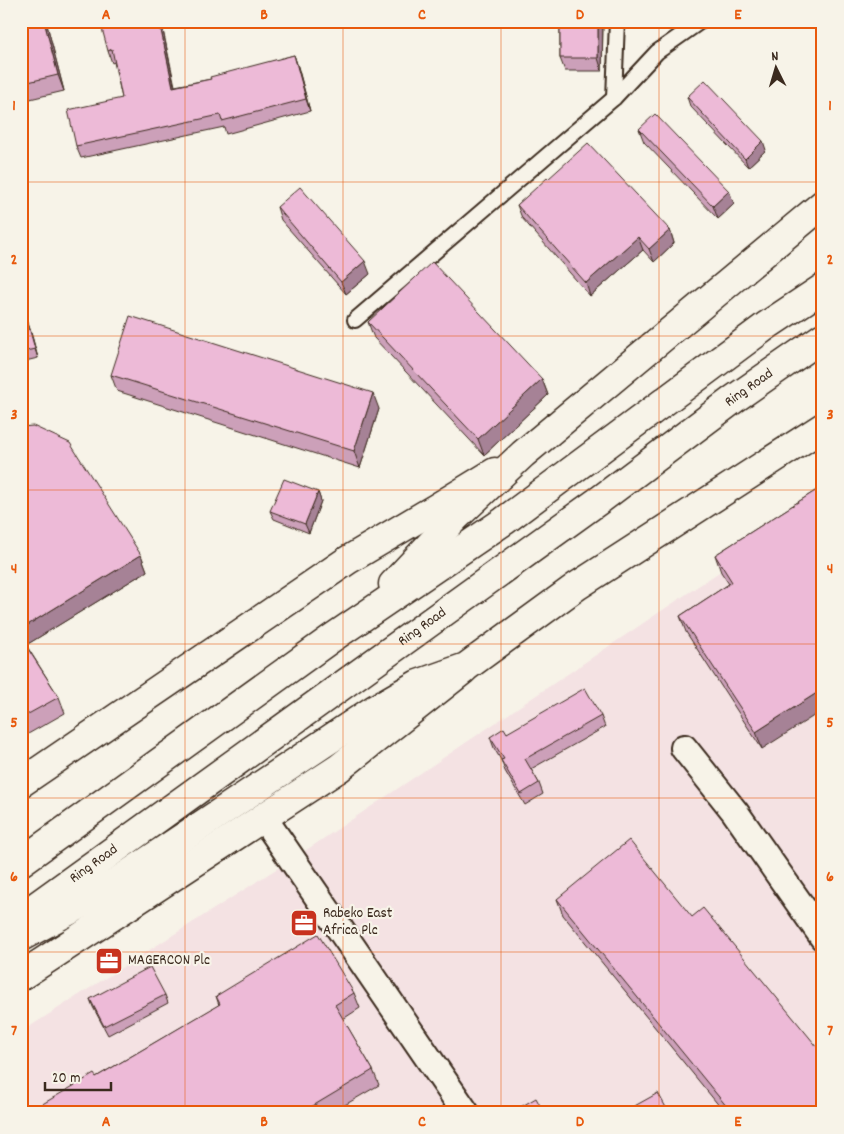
<svg xmlns="http://www.w3.org/2000/svg" width="844" height="1134" font-family="Dekko,sans-serif">
<style>
.built{fill:#f4e2e3}
.lines{fill:none;stroke-linecap:round;stroke-linejoin:round}
.service-casing{stroke:#3b2a1e;stroke-width:18}
.minor-casing{stroke:#3b2a1e;stroke-width:30}
.tertiary-casing{stroke:#3b2a1e;stroke-width:31}
.trunk-casing{stroke:#3b2a1e;stroke-width:31}
.service{stroke:#f7f3e8;stroke-width:14}
.minor{stroke:#f7f3e8;stroke-width:26}
.tertiary{stroke:#f7f3e8;stroke-width:28}
.trunk{stroke:#f7f3e8;stroke-width:28}
.wall{fill:#cca0b9;stroke:#3b2a1e}
.shaded-wall{fill:#a68296;stroke:#3b2a1e}
.building{fill:#edbad7;stroke:#3b2a1e}
.grid{fill:none;stroke:#e8590c;stroke-width:1;stroke-opacity:0.55}
.labels{text-anchor:middle;dominant-baseline:central;stroke-width:4.5;stroke-linejoin:round;paint-order:stroke}
.street-label{font-size:15px;fill:#3b2a1e;stroke:#f7f3e8}
.poi-label{font-size:15px;fill:#3b2a1e;stroke:#f7f3e8;text-anchor:start}
.neatline{fill:none;stroke:#e8590c;stroke-width:2}
.grid-label{font-size:16px;text-anchor:middle;font-weight:bold;fill:#e8590c}
</style>
<rect width="100%" height="100%" fill="#f7f3e8"/>
<filter id="ink" filterUnits="userSpaceOnUse"><feTurbulence type="fractalNoise" baseFrequency=".02" numOctaves="2"/><feDisplacementMap in="SourceGraphic" scale="10" xChannelSelector="R" yChannelSelector="G"/><feConvolveMatrix kernelMatrix="1 2 1 2 8 2 1 2 1" color-interpolation-filters="sRGB"/></filter>
<g filter="url(#ink)">
<polygon class="built" points="823,502 823,1113 21,1113 21,1032 314,845"/>
<g class="lines">
<g class="service-casing">
<g id="service">
<polyline points="614,98 617,21"/>
<polyline points="355,320 614,98 657,52 701,21"/>
</g>
</g>
<g class="minor-casing">
<g id="minor">
<polyline points="684,748 735,812 823,937"/>
<polyline points="263,817 466,1113"/>
</g>
</g>
<g class="tertiary-casing">
<g id="tertiary">
<polyline points="21,783 348,560 436,508 495,472"/>
<polyline points="21,976 339,768 463,670"/>
</g>
</g>
<g class="trunk-casing">
<g id="trunk">
<polyline points="393,584 457,516 523,454 823,204"/>
<polyline points="21,862 332,638 504,521 766,326 823,288"/>
<path id="s1" d="M21,917L601,499L734,399L823,337"/>
<polyline points="21,937 91,899 375,709 418,684 466,667 577,586 823,427"/>
</g>
</g>
<use href="#service" class="service"/>
<use href="#minor" class="minor"/>
<use href="#tertiary" class="tertiary"/>
<use href="#trunk" class="trunk"/>
</g>
<g class="wall">
<polygon points="21,21 46,21 64,91 30,99 24,83"/>
<polygon points="161,21 175,86 211,79 294,55 298,67 310,111 226,134 224,127 81,158 76,146 122,98 114,62 112,63 108,51"/>
<polygon points="560,21 603,21 602,71 565,71 560,58"/>
<polygon points="687,97 766,150 748,167 690,106"/>
<polygon points="639,129 729,191 734,204 718,219 644,142"/>
<polygon points="548,179 670,230 674,243 654,262 643,250 590,296 522,218 517,205"/>
<polygon points="277,207 370,274 346,294 281,220"/>
<polygon points="21,321 30,329 38,358 21,362"/>
<polygon points="368,322 542,379 548,395 484,455 374,338"/>
<polygon points="111,375 379,409 360,468 117,391"/>
<polygon points="21,427 141,555 147,571 26,645 59,697 65,713 21,738"/>
<polygon points="823,486 762,749 686,632 680,616 729,584 721,572 715,555"/>
<polygon points="318,492 321,501 309,533 274,519 270,511"/>
<polygon points="601,716 605,727 531,769 539,783 543,794 525,805 505,771 501,760 494,748 490,737 507,733"/>
<polygon points="557,899 823,1113 725,1113 563,915"/>
<polygon points="354,993 360,1008 343,1019 373,1070 379,1085 331,1113 27,1113 96,1077 219,1005 216,996"/>
<polygon points="165,995 168,1003 108,1035 93,1007 90,999"/>
</g>
<g class="shaded-wall">
<polygon points="44,21 46,21 64,91 58,75"/>
<polygon points="159,21 161,21 177,99 173,87"/>
<polygon points="598,21 603,21 602,71 598,58"/>
<polygon points="294,55 298,67 310,111 306,99"/>
<polygon points="763,141 766,150 748,167 745,159"/>
<polygon points="729,191 734,204 718,219 713,206"/>
<polygon points="670,230 674,243 654,262 649,249"/>
<polygon points="638,237 643,250 590,296 586,283"/>
<polygon points="365,261 370,274 346,294 341,282"/>
<polygon points="27,320 30,329 38,358 35,349"/>
<polygon points="542,379 548,395 484,455 478,439"/>
<polygon points="373,393 379,409 360,468 354,451"/>
<polygon points="318,492 321,501 309,533 305,524"/>
<polygon points="141,555 147,571 23,647 21,643 21,629"/>
<polygon points="823,689 823,710 762,749 756,732"/>
</g>
<g class="building">
<polygon points="21,21 44,21 58,75 24,83 21,71"/>
<polygon points="100,21 159,21 173,87 211,79 210,77 294,55 306,99 222,121 220,115 76,146 68,110 122,98 112,49 108,51"/>
<rect x="560" y="21" width="38" height="37"/>
<polygon points="705,80 763,141 745,159 687,97"/>
<polygon points="655,114 729,191 713,206 639,129"/>
<polygon points="588,143 670,230 649,249 638,237 586,283 517,205 547,178 548,179"/>
<polygon points="300,187 365,261 341,282 277,207"/>
<polygon points="432,262 542,379 478,439 368,322"/>
<polygon points="130,316 373,393 354,451 111,375"/>
<polygon points="27,320 35,349 21,352 21,321"/>
<polygon points="33,426 70,443 141,555 21,629 21,427"/>
<polygon points="284,479 318,492 305,524 270,511"/>
<polygon points="823,486 823,689 756,732 680,616 732,582 715,555"/>
<polygon points="21,638 59,697 21,718"/>
<polygon points="585,688 601,716 525,759 539,783 521,794 501,760 504,759 490,737 504,728 507,733"/>
<polygon points="629,840 692,917 703,908 823,1054 823,1113 732,1113 557,899"/>
<polygon points="318,934 354,993 335,1005 373,1070 301,1113 27,1113 94,1074 96,1077 220,1004 216,996"/>
<polygon points="150,967 165,995 104,1026 90,999"/>
<polygon points="658,1093 669,1113 622,1113"/>
<polygon points="536,1098 544,1113 513,1113 512,1112"/>
</g>
</g>
<path class="grid" d="M185,21V1113M343,21V1113M501,21V1113M659,21V1113M21,182H823M21,336H823M21,490H823M21,644H823M21,798H823M21,952H823"/>
<defs>
<g id="office-square" transform="scale(1.4375)"><rect x="-9" y="-9" width="18" height="18" rx="4" fill="#c8321e" stroke="#f7f3e8"/><path d="M-6-3h4V-5.5h4V-3h4V5H-6ZM-1-4.5V-3h2v-1.5ZM-6 0V1H6V0Z" fill="#fff"/></g>
</defs>
<g fill-rule="evenodd">
<use href="#office-square" x="304" y="923"/>
<use href="#office-square" x="109" y="961"/>
</g>
<g class="labels">
<g class="street-label">
<text stroke="none"><textPath href="#s1" startOffset="900">Ring Road</textPath></text>
<text stroke="none"><textPath href="#s1" startOffset="495">Ring Road</textPath></text>
<text stroke="none"><textPath href="#s1" startOffset="90">Ring Road</textPath></text>
</g>
<g class="poi-label">
<text x="323" y="914">Rabeko East<tspan x="323" dy="17">Africa Plc</tspan></text>
<text x="128" y="961">MAGERCON Plc</text>
</g>
</g>
<rect width="844" height="1134" fill="none" stroke="#f7f3e8" stroke-width="55"/>
<g transform="translate(776 68) rotate(355)" stroke="#f7f3e8" stroke-width="4" paint-order="stroke">
<path d="M0-4L9 19L0 12L-9 19Z" fill="#3b2a1e"/>
<text y="-8" font-size="14" font-weight="bold" text-anchor="middle" fill="#3b2a1e">N</text>
</g>
<path d="M45 1082v8h66v-8" fill="none" stroke="#3b2a1e" stroke-width="2.5"/>
<text x="52" y="1082" font-size="15" fill="#3b2a1e" stroke="#f7f3e8" stroke-width="4" paint-order="stroke">20 m</text>
<rect x="28" y="28" width="788" height="1078" class="neatline"/>
<g class="grid-label">
<text x="106" y="19">A</text>
<text x="264" y="19">B</text>
<text x="422" y="19">C</text>
<text x="580" y="19">D</text>
<text x="738" y="19">E</text>
<text x="14" y="110">1</text>
<text x="830" y="110">1</text>
<text x="14" y="264">2</text>
<text x="830" y="264">2</text>
<text x="14" y="419">3</text>
<text x="830" y="419">3</text>
<text x="14" y="573">4</text>
<text x="830" y="573">4</text>
<text x="14" y="727">5</text>
<text x="830" y="727">5</text>
<text x="14" y="881">6</text>
<text x="830" y="881">6</text>
<text x="14" y="1035">7</text>
<text x="830" y="1035">7</text>
<text x="106" y="1126">A</text>
<text x="264" y="1126">B</text>
<text x="422" y="1126">C</text>
<text x="580" y="1126">D</text>
<text x="738" y="1126">E</text>
</g>
</svg>
